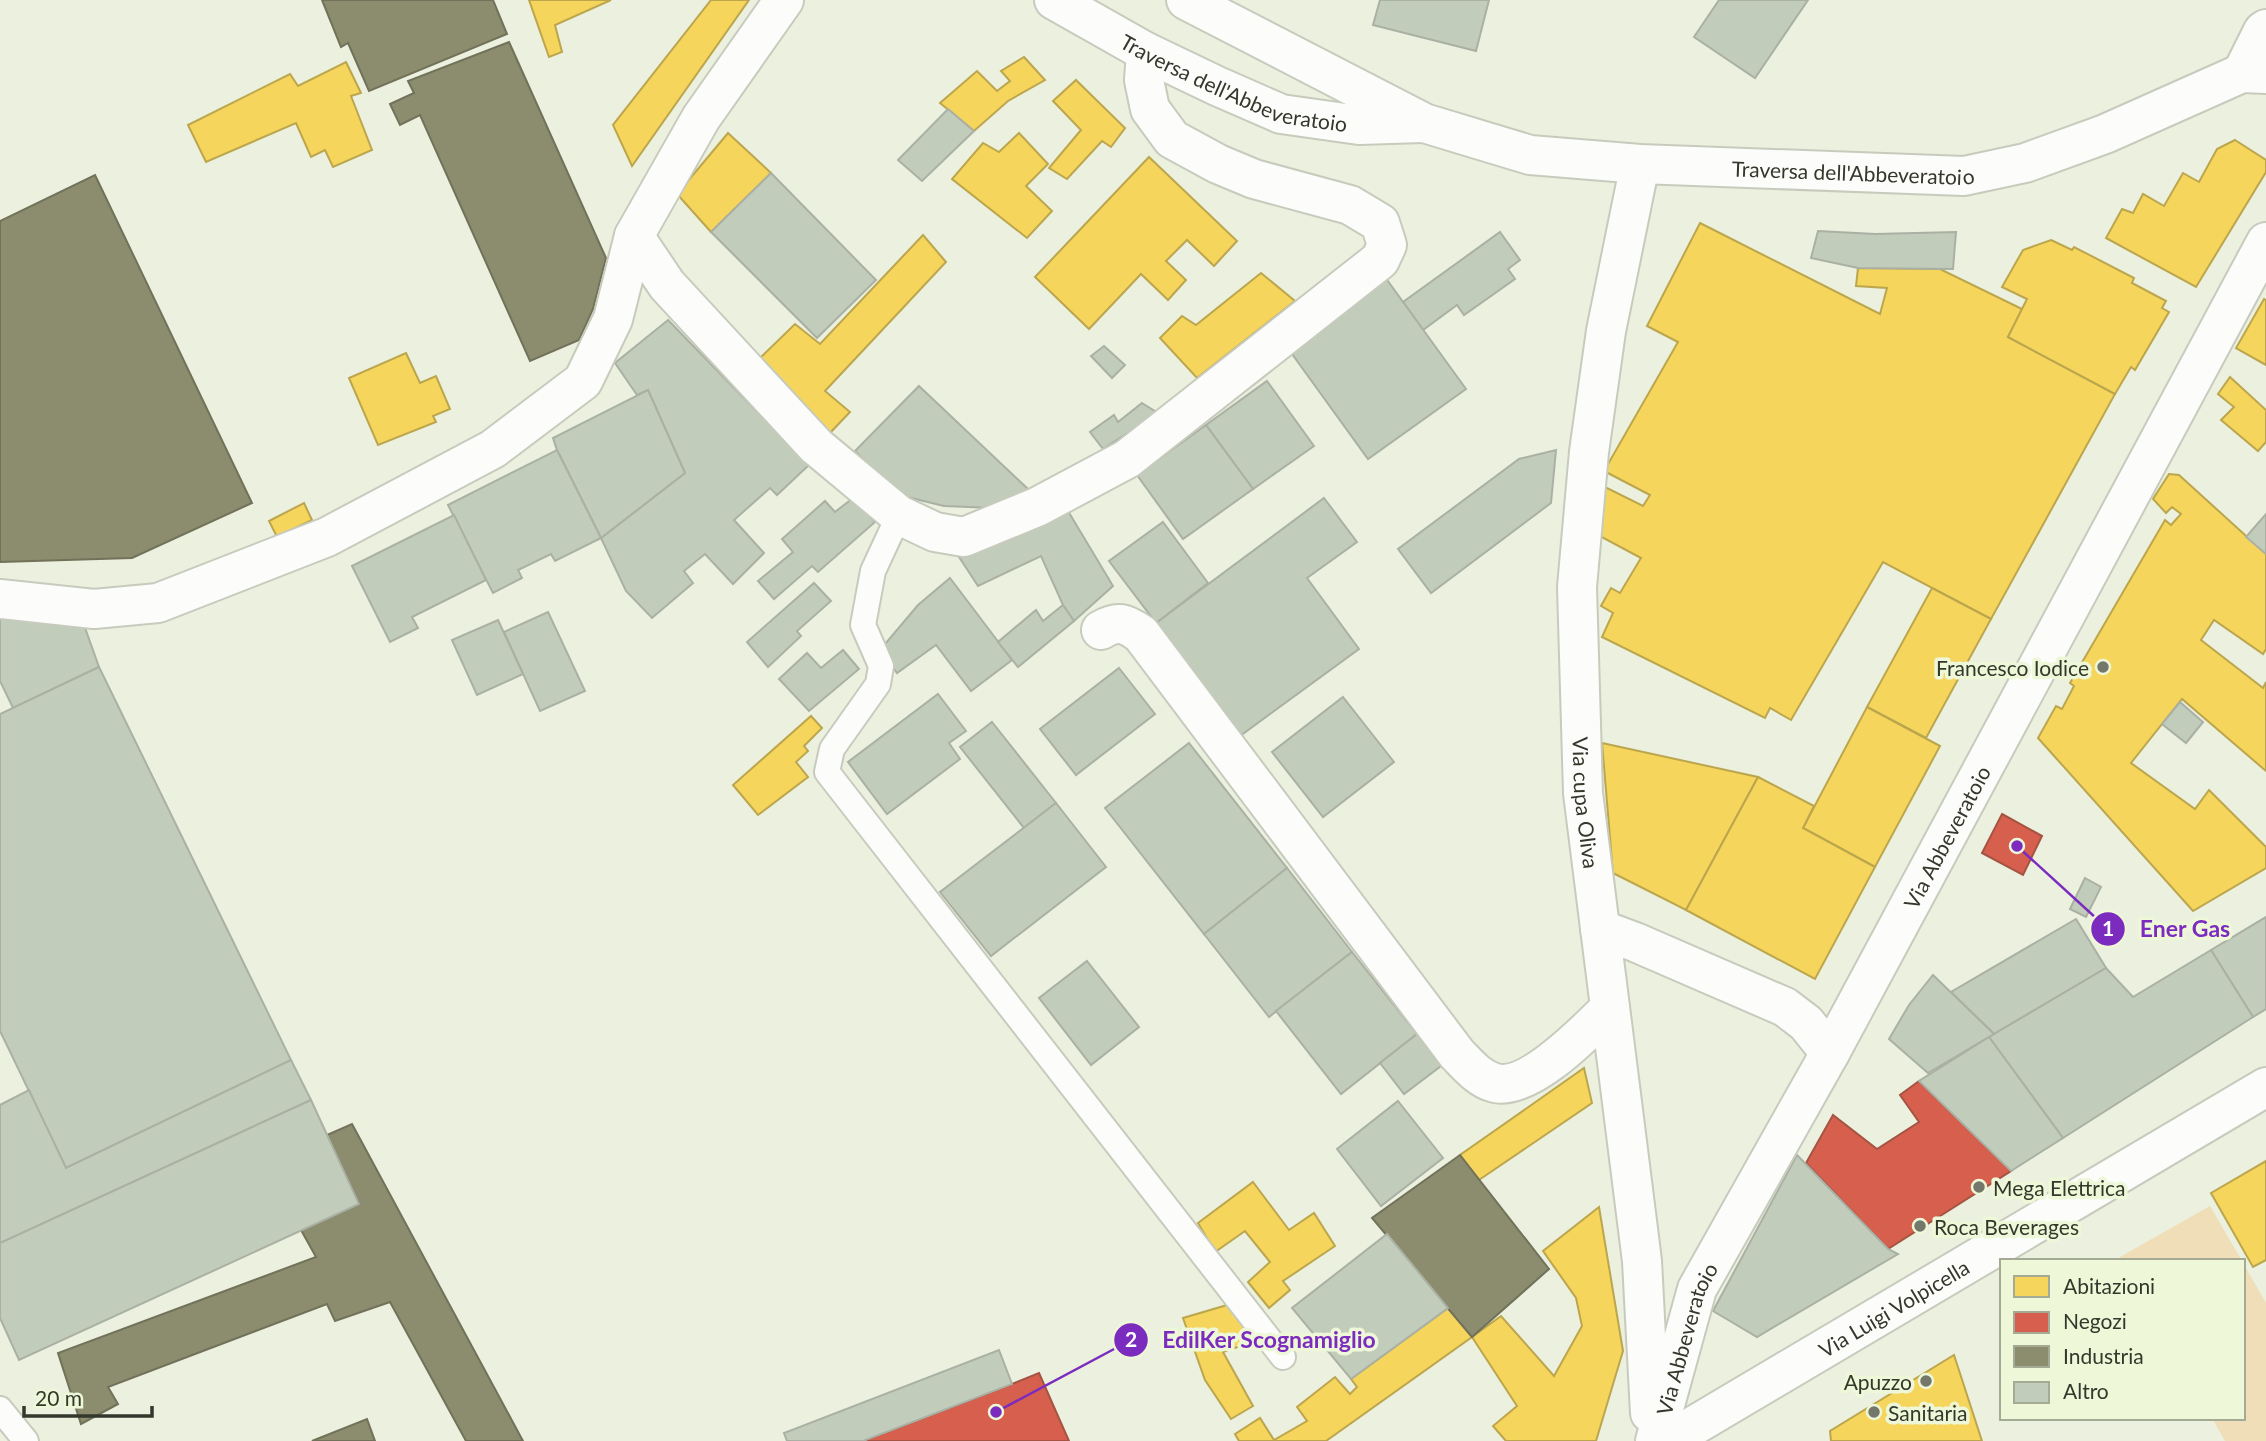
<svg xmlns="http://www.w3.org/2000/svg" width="2266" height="1441" font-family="Lato,sans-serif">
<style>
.green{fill:#efdeb7}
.homes{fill:#f6d55c;stroke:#bca64d;stroke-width:2}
.shops{fill:#d6604d;stroke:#a55443;stroke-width:2}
.industry{fill:#8c8c6e;stroke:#72725a;stroke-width:2}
.building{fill:#c1cdba;stroke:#aab0a4;stroke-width:2}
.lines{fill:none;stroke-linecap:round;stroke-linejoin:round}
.lane-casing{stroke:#c7cbbd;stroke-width:28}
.street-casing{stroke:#c7cbbd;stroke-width:42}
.secondary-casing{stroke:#c7cbbd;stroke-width:42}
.lane{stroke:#fcfdfa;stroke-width:24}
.street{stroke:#fcfdfa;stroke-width:38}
.secondary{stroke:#fcfdfa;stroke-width:38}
.poi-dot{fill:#74786a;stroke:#eef7d8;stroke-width:2.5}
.labels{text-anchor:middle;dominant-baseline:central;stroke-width:7;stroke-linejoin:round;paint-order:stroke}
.street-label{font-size:21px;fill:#34372b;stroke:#eef7d8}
.poi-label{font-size:21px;fill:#34372b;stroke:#eef7d8;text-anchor:start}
.leader{fill:none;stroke:#7b2cbf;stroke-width:2.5}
.callout-dot{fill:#7b2cbf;stroke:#eef7d8;stroke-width:2.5}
.mark-label{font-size:21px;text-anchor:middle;font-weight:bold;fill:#fff}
.callout-label{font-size:23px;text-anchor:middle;font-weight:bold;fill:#7b2cbf;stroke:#eef7d8;stroke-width:7;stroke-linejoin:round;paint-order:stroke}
</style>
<rect width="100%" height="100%" fill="#ebf0df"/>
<g class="green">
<polygon points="2210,1206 2242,1261 2122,1261 2120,1257"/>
<polygon points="2243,1263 2266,1303 2266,1441 2225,1441 2212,1418 2243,1418"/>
</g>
<g class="homes">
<polygon points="529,0 611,0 555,25 562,52 549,57"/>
<polygon points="711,0 749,0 632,166 613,125"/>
<polygon points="1024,57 1045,80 1008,101 974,131 940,103 977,71 997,91 1010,81 1001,71"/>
<polygon points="346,62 361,93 351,96 372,150 333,167 325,150 311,157 296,123 206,162 188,125 290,74 298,86"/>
<polygon points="1076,80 1125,128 1111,147 1102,141 1067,179 1049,168 1081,130 1053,101"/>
<polygon points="728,133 771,173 711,232 677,194"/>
<polygon points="1019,133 1048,164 1026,186 1052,211 1027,238 952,179 983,143 999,152"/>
<polygon points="2235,140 2266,160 2266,172 2196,287 2106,238 2122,209 2133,213 2143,194 2164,206 2183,173 2199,182 2217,149"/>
<polygon points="1149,157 1237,241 1214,266 1187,240 1166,261 1186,280 1168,300 1141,274 1089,329 1035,277"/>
<polygon points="1700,223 1880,314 1887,288 1856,286 1858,268 1940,269 2022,309 2008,337 2115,394 1991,619 1883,562 1791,720 1770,708 1765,718 1602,637 1613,613 1601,606 1611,588 1620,593 1641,558 1596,534 1603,486 1643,506 1650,495 1604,471 1678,342 1647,326"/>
<polygon points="923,235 946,262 825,391 850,412 829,434 759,359 795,324 820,344"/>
<polygon points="2051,240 2072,250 2074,247 2134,278 2132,283 2166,301 2162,308 2169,312 2135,370 2131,367 2115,394 2008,337 2027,299 2002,287 2023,250"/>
<polygon points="1261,273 1295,301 1197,378 1160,338 1182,316 1196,325"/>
<polygon points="2264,299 2266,300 2266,365 2236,348"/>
<polygon points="406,353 420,383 436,376 450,409 433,416 436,422 378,445 349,378"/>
<polygon points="2230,377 2266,410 2266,442 2258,451 2221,420 2234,407 2218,394"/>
<polygon points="2169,474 2179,475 2266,554 2266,649 2263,654 2214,620 2201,640 2263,688 2266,682 2266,771 2182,699 2131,763 2195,809 2209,790 2266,847 2266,868 2193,911 2038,738 2056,706 2062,709 2074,686 2070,683 2165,520 2171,525 2181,514 2172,507 2166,513 2153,499"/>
<polygon points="304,503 312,520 277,537 269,521"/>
<polygon points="1932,588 1991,619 1926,738 1867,707"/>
<polygon points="1867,707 1940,746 1875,867 1803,828"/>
<polygon points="811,716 822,728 804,746 808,751 796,762 808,777 758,815 733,785"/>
<polygon points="1602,743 1758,777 1686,910 1613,873"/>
<polygon points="1758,777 1814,806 1803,828 1875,867 1815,979 1686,910"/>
<polygon points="1584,1068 1592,1103 1479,1180 1460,1155"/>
<polygon points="2266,1161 2266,1260 2253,1267 2211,1193"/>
<polygon points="1253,1182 1289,1230 1314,1213 1335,1246 1283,1281 1290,1290 1269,1308 1248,1282 1270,1262 1245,1231 1215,1252 1198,1223"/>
<polygon points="1599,1207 1623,1351 1596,1441 1506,1441 1493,1426 1517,1406 1472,1337 1501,1316 1554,1376 1582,1326 1576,1298 1543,1251"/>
<polygon points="1234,1303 1255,1341 1223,1352 1253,1406 1231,1419 1205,1380 1183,1318"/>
<polygon points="1448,1308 1472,1337 1326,1441 1239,1441 1235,1434 1260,1418 1274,1440 1307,1421 1297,1407 1335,1377 1350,1394 1357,1387 1351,1379"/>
<polygon points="1954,1355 1982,1441 1831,1441 1830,1431"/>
</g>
<g class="shops">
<polygon points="2002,814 2042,836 2023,875 1982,853"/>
<polygon points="1919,1081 2011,1171 1888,1249 1806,1163 1833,1115 1877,1149 1919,1122 1900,1095"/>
<polygon points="1039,1373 1069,1441 863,1441 1012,1384"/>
</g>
<g class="industry">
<polygon points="322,0 493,0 507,34 369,91 348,43 341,47"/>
<polygon points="509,42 606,258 593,309 579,340 530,361 420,115 400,125 390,104 414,93 408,81"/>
<polygon points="95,175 252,503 132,558 0,562 0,221"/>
<polygon points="352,1124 523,1441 466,1441 390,1302 335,1321 327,1304 108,1387 118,1404 81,1424 58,1353 316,1257 301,1230 359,1204 327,1135"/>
<polygon points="1460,1155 1549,1269 1472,1337 1372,1218"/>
<polygon points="367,1419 375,1441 312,1441"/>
</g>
<g class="building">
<polygon points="1380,0 1489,0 1476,51 1373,25"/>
<polygon points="1719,0 1808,0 1755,78 1694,37"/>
<polygon points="948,109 974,131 922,181 898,160"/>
<polygon points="771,173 876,280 817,338 711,232"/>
<polygon points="1818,231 1875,234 1956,232 1953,269 1858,268 1811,258"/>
<polygon points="1500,232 1520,260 1508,269 1515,279 1464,315 1457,305 1423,330 1403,302"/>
<polygon points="1385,277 1466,389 1368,459 1287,347"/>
<polygon points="668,320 809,465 777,495 770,488 734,520 764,553 733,584 705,554 684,571 693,583 652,618 626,591 601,538 685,473 648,390 637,395 615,363"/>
<polygon points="1104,346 1125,365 1112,378 1091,356"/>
<polygon points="1267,381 1314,446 1253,489 1206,425"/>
<polygon points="919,386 1029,490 993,508 944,506 899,495 855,451"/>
<polygon points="648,390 685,473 601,538 557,450 553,438"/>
<polygon points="1142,403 1158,413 1103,449 1090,432 1114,415 1118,422"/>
<polygon points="1206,425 1253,489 1183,539 1137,475"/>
<polygon points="557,450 601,538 555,561 551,554 518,570 522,578 493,593 448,505"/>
<polygon points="1556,450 1551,503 1431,593 1398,549 1519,459"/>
<polygon points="853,498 875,522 818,572 812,566 774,599 758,581 793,552 782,539 825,501 835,512"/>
<polygon points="1324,498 1357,542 1307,578 1359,649 1240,736 1156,623"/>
<polygon points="1065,506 1113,586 1074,621 1063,605 1041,556 978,586 957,554"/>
<polygon points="2266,514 2266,554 2246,537"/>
<polygon points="454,515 486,580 412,617 418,628 390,642 352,566"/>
<polygon points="1163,522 1208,583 1156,623 1109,561"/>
<polygon points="950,578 1012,660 971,691 936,645 897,673 880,650 918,605"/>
<polygon points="814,583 831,601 797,631 801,636 768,667 747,642"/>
<polygon points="1063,605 1074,621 1018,667 998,642 1036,610 1043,621"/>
<polygon points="548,612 585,691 540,711 504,632"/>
<polygon points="0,616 85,628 99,667 13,708 0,681"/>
<polygon points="498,620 523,674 477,695 452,640"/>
<polygon points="843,650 859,669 809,711 779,679 807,653 821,668"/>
<polygon points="99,667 291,1060 66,1168 0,1031 0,714"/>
<polygon points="1119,668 1155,714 1076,775 1040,729"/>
<polygon points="938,694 966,731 949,743 960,759 887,814 848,762"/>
<polygon points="1343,697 1394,762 1323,817 1272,752"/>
<polygon points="2180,702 2203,722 2186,743 2162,724"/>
<polygon points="992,722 1056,803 1024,828 960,747"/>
<polygon points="1189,743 1287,868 1204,934 1105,808"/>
<polygon points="1056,803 1106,867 991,956 940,892"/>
<polygon points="1287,868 1352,952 1269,1017 1204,934"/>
<polygon points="2085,878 2101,887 2086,917 2070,909"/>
<polygon points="2266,917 2266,1009 2253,1017 2211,950"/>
<polygon points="2076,919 2106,968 1994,1034 1951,992"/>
<polygon points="2211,950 2253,1017 2063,1138 1989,1037 2106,968 2133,997"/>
<polygon points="1352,952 1417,1034 1341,1094 1276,1011"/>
<polygon points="1087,961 1139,1027 1091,1065 1039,998"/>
<polygon points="1933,975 1994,1034 1928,1073 1889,1039 1909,1005"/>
<polygon points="1417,1034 1441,1066 1404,1094 1380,1063"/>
<polygon points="1989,1037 2063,1138 2011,1171 1919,1081"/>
<polygon points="291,1060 311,1100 0,1243 0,1105 29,1090 66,1168"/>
<polygon points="311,1100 359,1204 19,1360 0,1318 0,1243"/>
<polygon points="1398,1101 1443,1158 1381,1206 1337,1149"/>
<polygon points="1797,1155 1888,1249 1898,1254 1757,1337 1713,1311"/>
<polygon points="1387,1234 1448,1308 1351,1379 1292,1308"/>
<polygon points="999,1350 1012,1384 863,1441 787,1441 784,1433"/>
</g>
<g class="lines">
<g class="lane-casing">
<g id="lane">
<polyline points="899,515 873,571 863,625 881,666 878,684 832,749 827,772 1283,1357"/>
<polyline points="0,1409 26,1441"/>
</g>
</g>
<g class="street-casing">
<g id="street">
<polyline points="2242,73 2263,31 2266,29"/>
<polyline points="634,236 667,285 816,446 899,515 935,532 964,537 1037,507 1127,459 1380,260 1387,245 1380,223 1350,205 1254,179 1218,164 1172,139 1150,109 1144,80 1146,52"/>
<polyline points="0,599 94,609 158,603 327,537 493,449 583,381 613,319 634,236 701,118 784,0"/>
<path d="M1101,630C1118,620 1125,623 1141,634L1457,1054C1468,1065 1479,1079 1495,1083C1529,1091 1587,1031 1610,1008"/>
<polyline points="1600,929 1635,942 1785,1007 1806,1023 1830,1053"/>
</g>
</g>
<g class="secondary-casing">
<g id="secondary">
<path id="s1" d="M1054,0L1146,52L1217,86L1281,114L1359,125L1423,123"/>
<path id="s2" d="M1186,0L1424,123L1530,155L1640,164L1964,176L2025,163L2105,134L2242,73L2266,74"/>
<path id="s3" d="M1640,164L1606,331L1589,452L1577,587L1583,793L1642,1261L1650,1413"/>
<path id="s4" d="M1655,1441L1697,1289L1830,1053L2266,242"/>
<path id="s5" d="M1668,1441L2266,1087"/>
</g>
</g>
<use href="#lane" class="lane"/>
<use href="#street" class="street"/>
<use href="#secondary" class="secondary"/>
</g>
<g class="poi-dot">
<circle cx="2103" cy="667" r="7"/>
<circle cx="1979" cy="1187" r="7"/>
<circle cx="1920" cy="1226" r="7"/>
<circle cx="1926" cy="1381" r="7"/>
<circle cx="1874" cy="1412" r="7"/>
</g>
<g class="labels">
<g class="street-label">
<text stroke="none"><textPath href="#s1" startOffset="200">Traversa dell'Abbeveratoio</textPath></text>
<text stroke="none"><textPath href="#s2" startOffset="702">Traversa dell'Abbeveratoio</textPath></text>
<text stroke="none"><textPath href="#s3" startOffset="644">Via cupa Oliva</textPath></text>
<text stroke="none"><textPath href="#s4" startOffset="674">Via Abbeveratoio</textPath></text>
<text stroke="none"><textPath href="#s5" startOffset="262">Via Luigi Volpicella</textPath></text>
<text stroke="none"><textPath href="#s4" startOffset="107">Via Abbeveratoio</textPath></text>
</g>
<g class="poi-label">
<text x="2089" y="667" text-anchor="end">Francesco Iodice</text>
<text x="1993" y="1187">Mega Elettrica</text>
<text x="1934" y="1226">Roca Beverages</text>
<text x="1912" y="1381" text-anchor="end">Apuzzo</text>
<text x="1888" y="1412">Sanitaria</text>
</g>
</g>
<path class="leader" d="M2017 846L2108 929M996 1412L1131 1340"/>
<g class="callout-dot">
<circle cx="2017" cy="846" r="7"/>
<circle cx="996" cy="1412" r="7"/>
<circle cx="2108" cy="929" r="18"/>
<circle cx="1131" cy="1340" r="18"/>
</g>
<g class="mark-label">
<text x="2108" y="936">1</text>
<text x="1131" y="1347">2</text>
</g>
<g class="callout-label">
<text x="2185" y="937">Ener Gas</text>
<text x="1269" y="1348">EdilKer Scognamiglio</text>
</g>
<rect x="2000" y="1259" width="245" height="161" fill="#eef7d8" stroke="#a4aa93" stroke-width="2"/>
<rect x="2014" y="1276" width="35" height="21" fill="#f6d55c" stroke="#a4aa93" stroke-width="2"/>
<text x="2063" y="1294" font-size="21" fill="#34372b">Abitazioni</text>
<rect x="2014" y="1312" width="35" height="21" fill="#d6604d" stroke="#a4aa93" stroke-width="2"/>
<text x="2063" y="1329" font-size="21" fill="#34372b">Negozi</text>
<rect x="2014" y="1346" width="35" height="21" fill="#8c8c6e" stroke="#a4aa93" stroke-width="2"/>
<text x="2063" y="1364" font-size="21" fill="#34372b">Industria</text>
<rect x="2014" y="1382" width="35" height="21" fill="#c1cdba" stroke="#a4aa93" stroke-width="2"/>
<text x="2063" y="1399" font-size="21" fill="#34372b">Altro</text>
<path d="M24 1406v10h128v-10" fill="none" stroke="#34372b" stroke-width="3.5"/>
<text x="35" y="1406" font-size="21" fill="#34372b" stroke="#eef7d8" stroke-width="5" paint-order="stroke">20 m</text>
</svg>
